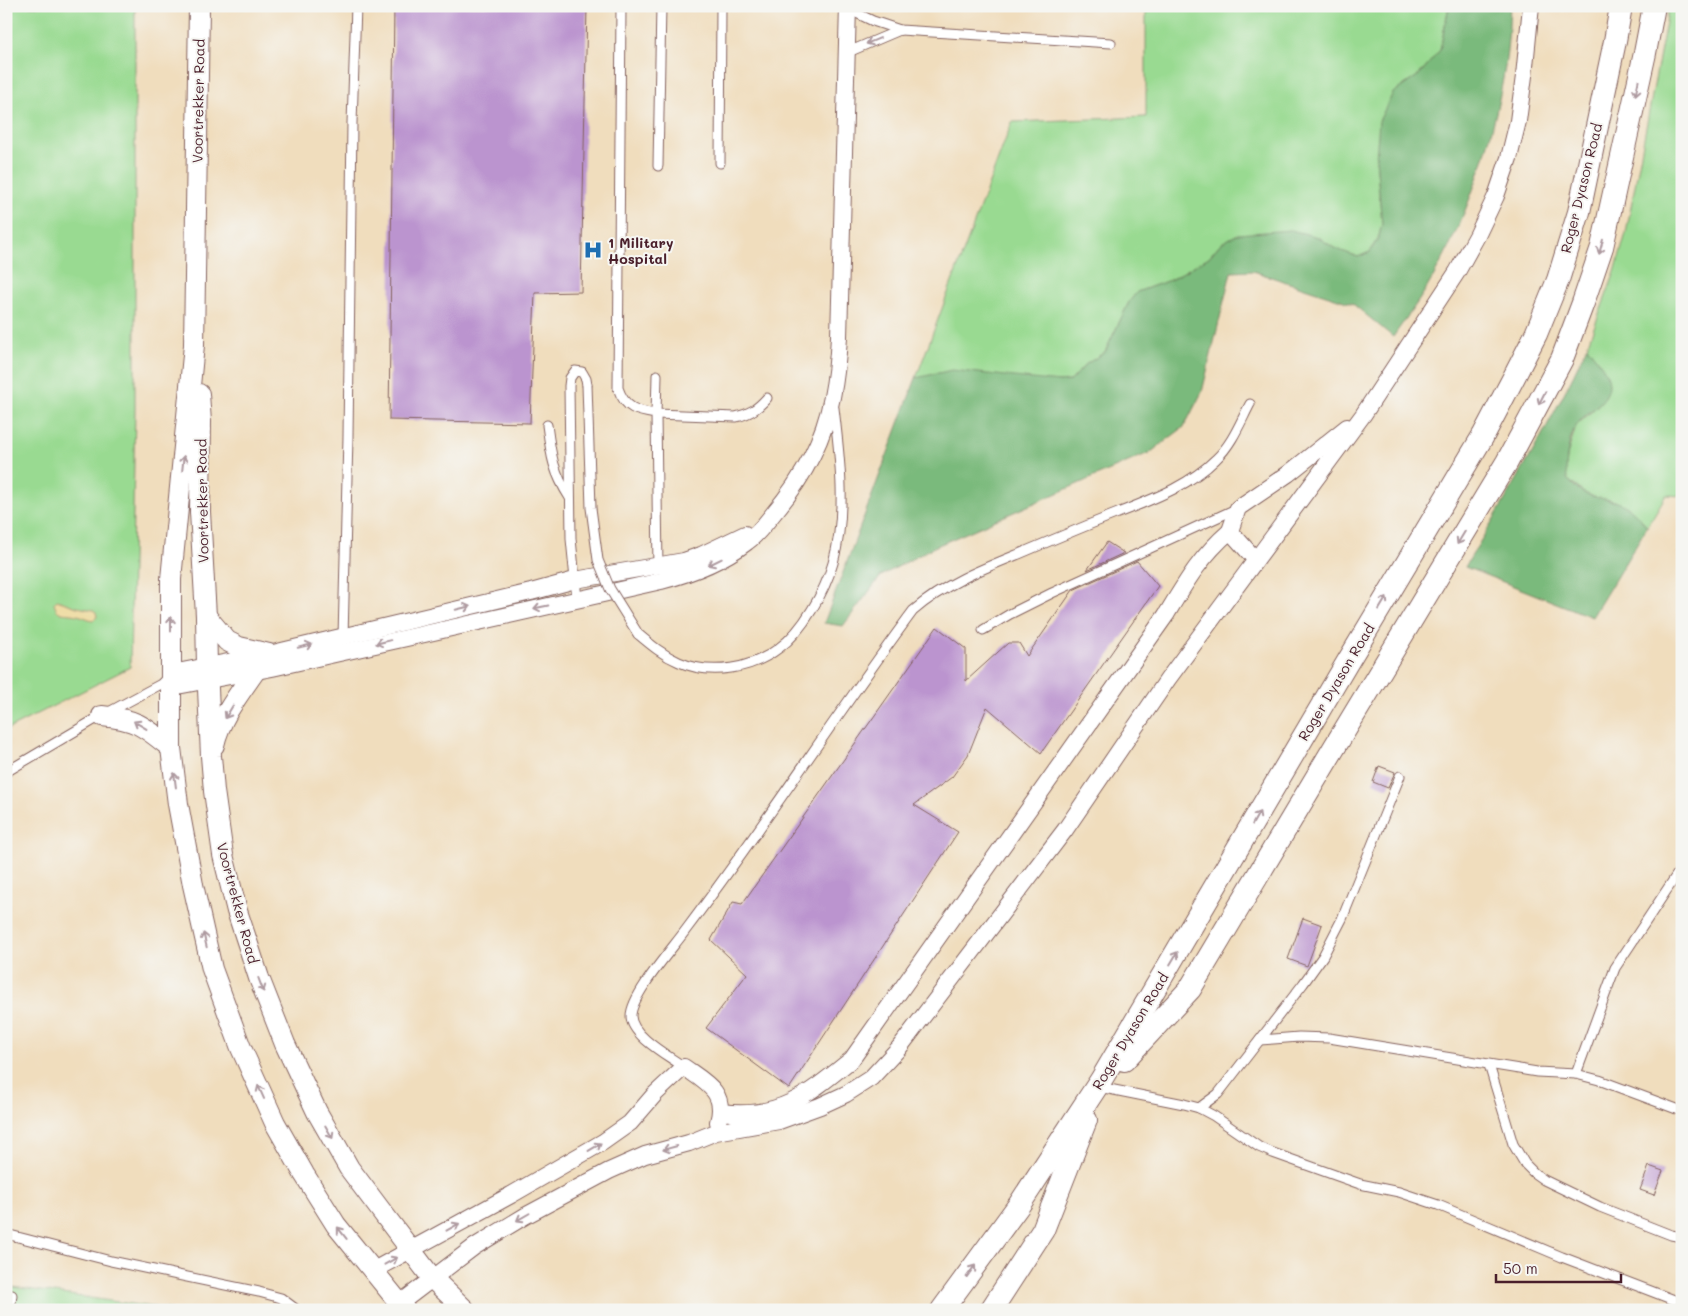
<svg xmlns="http://www.w3.org/2000/svg" width="1688" height="1316" font-family="Mali,sans-serif">
<style>
.green{fill:#99da91;stroke:#727c5e}
.forest{fill:#7aba7b;stroke:#626c53}
.sand{fill:#eeda9e;stroke:#9c7c64}
.building{fill:#bb94cf}
.lines{fill:none;stroke-linecap:round;stroke-linejoin:round}
.service-casing{stroke:#84625e;stroke-width:11}
.minor-casing{stroke:#84625e;stroke-width:18}
.tertiary-casing{stroke:#84625e;stroke-width:22}
.secondary-casing{stroke:#84625e;stroke-width:24}
.service{stroke:#fff;stroke-width:9}
.minor{stroke:#fff;stroke-width:16}
.tertiary{stroke:#fff;stroke-width:20}
.secondary{stroke:#fff;stroke-width:22}
.service-bridge-casing{stroke:#84625e;stroke-width:11;stroke-linecap:butt}
.service-bridge{stroke:#fff;stroke-width:9}
.oneway{stroke:#ae9aa0}
.labels{text-anchor:middle;dominant-baseline:central;stroke-width:4;stroke-linejoin:round;paint-order:stroke}
.street-label{font-size:14px;fill:#4a1f2b;stroke:#f6f6f2}
.poi-label{font-size:14px;font-weight:bold;fill:#4a1f2b;stroke:#f6f6f2;text-anchor:start}
</style>
<rect width="100%" height="100%" fill="#f6f6f2"/>
<filter id="ink" filterUnits="userSpaceOnUse"><feTurbulence type="fractalNoise" baseFrequency=".02" numOctaves="2"/><feDisplacementMap in="SourceGraphic" scale="10" xChannelSelector="R" yChannelSelector="G"/><feConvolveMatrix kernelMatrix="1 2 1 2 8 2 1 2 1" color-interpolation-filters="sRGB"/></filter>
<filter id="wash" filterUnits="userSpaceOnUse"><feTurbulence type="fractalNoise" baseFrequency=".0096" numOctaves="4" result="noise"/><feDisplacementMap in="SourceGraphic" scale="20" xChannelSelector="R" yChannelSelector="G"/><feGaussianBlur stdDeviation="1.12" result="paint"/><feColorMatrix in="noise" values="0 0 0 0 0 0 0 0 0 0 0 0 0 0 0 0 0 1.4 0 .05"/><feComposite in="paint" operator="in"/></filter>
<g filter="url(#wash)">
<rect width="100%" height="100%" fill="#f0ddbd"/>
<g class="green">
<polygon points="6,6 135,6 135,409 130,667 6,730"/>
<polygon points="1146,6 1449,6 1440,50 1419,75 1393,93 1376,159 1382,224 1379,236 1370,252 1358,257 1351,255 1334,248 1318,237 1221,243 1209,257 1170,280 1137,292 1129,302 1105,352 1085,365 1071,381 1059,382 916,378 1012,122 1146,117"/>
<polygon points="1669,6 1682,6 1682,496 1666,495 1647,527 1640,518 1615,501 1597,498 1584,493 1567,479 1565,470 1568,452 1576,426 1598,405 1606,394 1605,372 1587,346 1615,272 1626,233"/>
<polygon points="6,1286 153,1307 172,1310 6,1310"/>
</g>
<g class="forest">
<path d="M1449,6H1510C1509,26 1508,47 1505,67C1493,142 1469,213 1432,279C1421,299 1406,318 1393,337L1353,304L1253,271L1231,272L1202,392L1184,427L1151,452L934,547L881,576L843,626L824,623L916,378L952,370L1059,382L1071,381L1085,365L1105,352L1129,302L1137,292L1170,280L1209,257L1221,243L1238,234L1291,230L1318,237L1334,248L1358,257L1370,252L1379,236L1382,224L1376,159L1379,121L1393,93L1419,75L1440,50Z"/>
<path d="M1587,346C1594,356 1608,370 1609,383C1610,402 1585,412 1576,426C1569,437 1564,466 1567,479C1572,484 1579,491 1586,494C1594,498 1604,498 1613,501C1628,504 1638,515 1647,527L1592,617L1465,567C1508,495 1552,423 1587,346Z"/>
</g>
<path class="sand" d="M57,600L77,607L93,610L96,612L97,617L93,620C87,619 83,616 77,615C66,612 57,617 54,603Z"/>
<g id="blocks">
<g class="building">
<polygon points="394,6 587,6 581,292 535,293 530,423 389,420"/>
<polygon points="1107,542 1124,553 1087,570"/>
<polygon points="1137,561 1158,586 1041,753 987,707 968,755 952,777 914,805 958,832 789,1089 706,1028 747,974 711,940 733,902 742,904 937,627 966,649 966,681 1008,643 1019,643 1027,656 1073,590"/>
<polygon points="1379,766 1395,772 1388,788 1373,782"/>
<polygon points="1303,918 1322,925 1307,966 1288,959"/>
<polygon points="1649,1166 1663,1171 1654,1195 1640,1190"/>
</g>
</g>
</g>
<g filter="url(#ink)">
<use href="#blocks" fill-opacity="0" stroke="#84625e" stroke-width="1"/>
<g class="lines">
<g class="service-casing">
<g id="service">
<path d="M621,6L618,388C625,409 637,411 656,414L658,569"/>
<polyline points="848,9 873,21 900,30 1111,43"/>
<polyline points="846,53 900,30"/>
<polyline points="720,163 721,6"/>
<polyline points="658,166 661,6"/>
<path d="M657,375L656,414L736,417C750,414 758,408 767,398"/>
<path d="M547,425C551,455 553,472 570,498"/>
<polyline points="577,599 571,539 569,386 570,378 575,371 582,372 586,379 587,385"/>
<polyline points="983,630 1010,614 1052,593 1238,508"/>
<path d="M638,634C651,645 663,655 679,662C711,676 752,669 779,648C803,631 825,591 833,563C847,513 840,459 834,408"/>
<polyline points="343,638 348,437 352,123 356,6"/>
<polyline points="6,772 94,720 161,684 169,676"/>
<polyline points="1260,1040 1299,1037 1329,1038 1537,1072 1576,1074 1599,1080 1682,1111"/>
<polyline points="1489,1065 1513,1144 1525,1164 1534,1173 1544,1180 1600,1207 1671,1235 1682,1237"/>
<path d="M684,1067C669,1056 631,1036 631,1016C631,995 672,949 685,931C764,827 835,716 913,611C944,584 982,569 1019,554C1052,540 1085,526 1118,513C1153,499 1189,486 1216,459C1232,444 1240,423 1250,404"/>
<polyline points="1576,1074 1615,968 1682,867"/>
<polyline points="1099,1087 1184,1104 1199,1108 1214,1116 1259,1147 1273,1153 1360,1184 1399,1192 1438,1205 1562,1257 1682,1303"/>
<polyline points="1199,1108 1218,1094 1303,984 1323,956 1342,919 1400,776"/>
<polyline points="6,1234 111,1261 259,1292 281,1298 297,1310"/>
<polyline points="10,1310 12,1295"/>
</g>
</g>
<g class="minor-casing">
<g id="minor">
<polyline points="1230,531 1238,508 1288,474 1347,427"/>
<polyline points="172,673 269,654 531,592 575,580 684,561 701,555 745,534"/>
<path d="M172,687L272,668L661,581C692,573 721,562 747,542C757,535 765,524 773,514C801,481 824,440 832,397C836,377 838,357 839,337L848,6"/>
<path d="M721,1112C780,1120 810,1093 852,1059L1166,615C1186,582 1200,557 1230,531L1255,559"/>
<path d="M372,1271L511,1195L603,1142L630,1123L655,1094L684,1067C705,1082 727,1092 718,1122"/>
<polyline points="399,1304 474,1247 525,1216 609,1171 645,1155 689,1143 716,1132 779,1121 820,1106 846,1094 871,1078 899,1048 1065,830 1168,679 1363,415 1457,272 1477,236 1496,196 1509,158 1518,121 1524,76 1531,6"/>
</g>
</g>
<g class="tertiary-casing">
<g id="tertiary">
<polyline points="199,6 194,345 171,579 171,748 178,804 193,885 212,969 241,1048 275,1123 304,1174 336,1225 405,1310"/>
<polyline points="199,394 201,422 200,512 206,616 207,666 211,756 214,791 223,855 237,911 259,978 285,1044 317,1112 349,1168 379,1208 432,1278 465,1310"/>
<polyline points="206,616 227,641 239,647 269,654"/>
<path d="M102,716C137,719 145,727 171,748"/>
<path d="M214,745C220,718 239,694 255,671"/>
</g>
</g>
<g class="secondary-casing">
<g id="secondary">
<polyline points="1124,1060 1190,989 1334,748 1507,462 1562,359 1583,303 1602,247 1645,53 1654,6"/>
<polyline points="942,1310 1019,1205 1101,1080 1347,663 1483,436 1514,377 1536,334 1558,280 1579,212 1615,41 1621,6"/>
<polyline points="991,1310 1043,1230 1086,1120"/>
</g>
</g>
<use href="#service" class="service"/>
<use href="#minor" class="minor"/>
<use href="#tertiary" class="tertiary"/>
<use href="#secondary" class="secondary"/>
<g class="service-bridge-casing">
<polyline id="service-bridge" points="587,385 591,508 598,560 610,589 638,634"/>
</g>
<use href="#service-bridge" class="service-bridge"/>
</g>
<defs><path id="oneway-shaft" d="M-6 0H5M1.5-3L5.5 0L1.5 3" fill="none" stroke-width="1.6" stroke-linecap="round" stroke-linejoin="round" transform="scale(1.25)"/></defs>
<g class="oneway">
<use href="#oneway-shaft" transform="translate(873 41) rotate(157)"/>
<use href="#oneway-shaft" transform="translate(1637 88) rotate(102)"/>
<use href="#oneway-shaft" transform="translate(1601 247) rotate(105)"/>
<use href="#oneway-shaft" transform="translate(1542 398) rotate(117)"/>
<use href="#oneway-shaft" transform="translate(183 463) rotate(-84)"/>
<use href="#oneway-shaft" transform="translate(1461 538) rotate(121)"/>
<use href="#oneway-shaft" transform="translate(715 562) rotate(154)"/>
<use href="#oneway-shaft" transform="translate(1383 603) rotate(-59)"/>
<use href="#oneway-shaft" transform="translate(541 607) rotate(168)"/>
<use href="#oneway-shaft" transform="translate(463 608) rotate(-13)"/>
<use href="#oneway-shaft" transform="translate(171 624) rotate(-90)"/>
<use href="#oneway-shaft" transform="translate(383 642) rotate(167)"/>
<use href="#oneway-shaft" transform="translate(305 646) rotate(-14)"/>
<use href="#oneway-shaft" transform="translate(229 712) rotate(121)"/>
<use href="#oneway-shaft" transform="translate(140 725) rotate(-149)"/>
<use href="#oneway-shaft" transform="translate(175 780) rotate(-97)"/>
<use href="#oneway-shaft" transform="translate(1256 818) rotate(-60)"/>
<use href="#oneway-shaft" transform="translate(205 940) rotate(-103)"/>
<use href="#oneway-shaft" transform="translate(1174 958) rotate(-59)"/>
<use href="#oneway-shaft" transform="translate(261 985) rotate(69)"/>
<use href="#oneway-shaft" transform="translate(261 1092) rotate(-114)"/>
<use href="#oneway-shaft" transform="translate(329 1132) rotate(60)"/>
<use href="#oneway-shaft" transform="translate(595 1147) rotate(-31)"/>
<use href="#oneway-shaft" transform="translate(670 1148) rotate(165)"/>
<use href="#oneway-shaft" transform="translate(523 1217) rotate(150)"/>
<use href="#oneway-shaft" transform="translate(453 1227) rotate(-29)"/>
<use href="#oneway-shaft" transform="translate(342 1233) rotate(-128)"/>
<use href="#oneway-shaft" transform="translate(391 1261) rotate(-29)"/>
<use href="#oneway-shaft" transform="translate(971 1271) rotate(-54)"/>
</g>
</g>
<defs>
<g id="hospital-bare" transform="scale(1.5)"><path d="M-5-5h3v3.5h4V-5h3V5h-3V1.5h-4V5h-3Z" fill="#1f6fb2" stroke="#f6f6f2" stroke-width="2.5" paint-order="stroke"/></g>
</defs>
<g fill-rule="evenodd">
<use href="#hospital-bare" x="593" y="250"/>
</g>
<g class="labels">
<g class="street-label">
<text transform="translate(198 101) rotate(-89)">Voortrekker Road</text>
<text transform="translate(1581 188) rotate(-76)">Roger Dyason Road</text>
<text transform="translate(202 501) rotate(-91)">Voortrekker Road</text>
<text transform="translate(1336 682) rotate(-59)">Roger Dyason Road</text>
<text transform="translate(238 903) rotate(75)">Voortrekker Road</text>
<text transform="translate(1130 1031) rotate(-59)">Roger Dyason Road</text>
</g>
<g class="poi-label">
<text x="608" y="242">1 Military<tspan x="608" dy="16">Hospital</tspan></text>
</g>
</g>
<rect width="1688" height="1316" fill="none" stroke="#f6f6f2" stroke-width="25"/>
<path d="M1496 1274v8h125v-8" fill="none" stroke="#4a1f2b" stroke-width="2.5"/>
<text x="1503" y="1274" font-size="15" fill="#4a1f2b" stroke="#f6f6f2" stroke-width="4" paint-order="stroke">50 m</text>
</svg>
